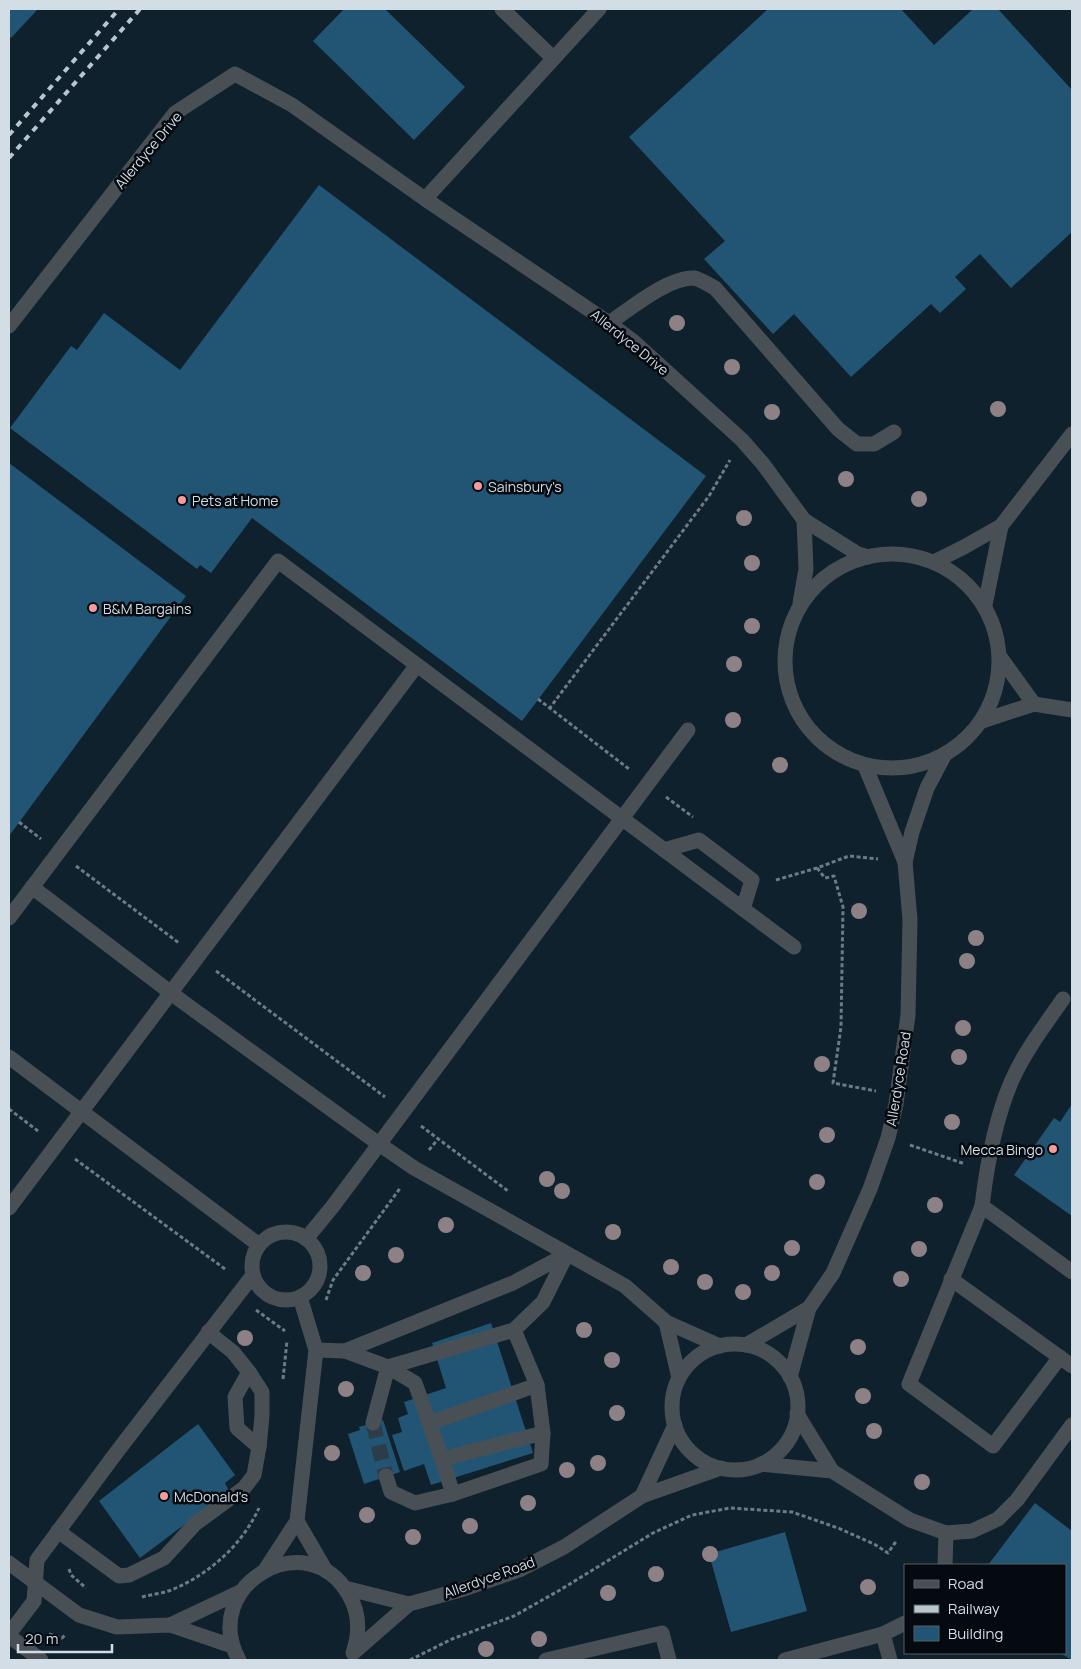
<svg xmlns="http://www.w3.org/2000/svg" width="1081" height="1669" font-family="Manrope,sans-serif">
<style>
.building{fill:#225573}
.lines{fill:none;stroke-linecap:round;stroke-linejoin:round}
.minor-tunnel{stroke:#2c3d49;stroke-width:15;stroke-dasharray:15 8;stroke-linecap:butt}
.path{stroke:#6c7b85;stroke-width:3;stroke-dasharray:4 2.5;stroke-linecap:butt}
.minor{stroke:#485056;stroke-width:15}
.rail{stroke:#bac5ce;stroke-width:4;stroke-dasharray:6 6;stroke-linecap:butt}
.tree{fill:#8e8186}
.poi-dot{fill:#f59b9a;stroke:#040a0f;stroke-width:2}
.labels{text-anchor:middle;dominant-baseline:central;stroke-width:5;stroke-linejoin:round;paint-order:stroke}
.street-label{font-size:14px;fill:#d2dde5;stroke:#040a0f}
.poi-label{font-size:14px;fill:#d2dde5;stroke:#040a0f;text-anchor:start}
</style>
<rect width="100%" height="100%" fill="#0f212d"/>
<g class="building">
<polygon points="9,9 38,9 11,38 9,36"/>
<polygon points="344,9 385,9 465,87 414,140 313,41"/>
<polygon points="768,9 901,9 934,45 973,9 998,9 1072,90 1072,232 1011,288 980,254 955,277 966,289 940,313 931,304 851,377 794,314 773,334 704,259 725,241 629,137"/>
<polygon points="319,185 706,476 522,721 252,518 211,573 200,565 197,569 10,428 71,346 77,350 104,313 180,370"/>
<polygon points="9,463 186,596 9,836"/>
<polygon points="1072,1104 1072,1216 1014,1175 1054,1118 1060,1122"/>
<polygon points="491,1323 533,1453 431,1485 424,1464 404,1471 392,1435 402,1432 398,1418 408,1414 404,1402 446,1388 432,1343"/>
<polygon points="383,1420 400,1472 364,1484 348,1434 360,1430 359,1427"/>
<polygon points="198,1424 235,1475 225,1483 229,1491 140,1558 99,1501"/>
<polygon points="1035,1503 1072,1531 1072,1660 1060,1653 1065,1653 1065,1565 988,1565"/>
<polygon points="785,1532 807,1611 731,1632 709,1554"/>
</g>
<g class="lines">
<polyline class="minor-tunnel" points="373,1423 386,1476"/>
<g class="path">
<polyline points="538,699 629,769"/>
<polyline points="549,709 709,496 730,460"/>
<polyline points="666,797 693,817"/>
<polyline points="19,822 41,839"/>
<polyline points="76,866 179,943"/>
<polyline points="817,868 825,878 834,876 843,907 841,1027 833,1083 876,1091"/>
<polyline points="776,880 817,868 849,856 878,859"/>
<polyline points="216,971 385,1097"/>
<polyline points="9,1109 38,1131"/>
<polyline points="421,1126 508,1191"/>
<polyline points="910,1145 965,1164"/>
<polyline points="429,1150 438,1139"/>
<polyline points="75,1159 225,1269 224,1271"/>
<polyline points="326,1300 333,1280 401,1187"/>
<polyline points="256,1310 285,1331"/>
<polyline points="283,1379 287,1341"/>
<polyline points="69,1569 71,1575 86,1588"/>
<path d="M142,1597C153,1594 166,1593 176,1588C212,1572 243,1543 259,1508"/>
<polyline points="49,1634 62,1638 65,1635"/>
<polyline points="410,1660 452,1639 514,1616 560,1590 653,1533 692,1515 730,1508 792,1512 838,1528 874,1544 888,1553 897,1540"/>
</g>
<g class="minor">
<polyline points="502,9 553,58"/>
<polyline points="425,199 599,9"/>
<path d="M609,323C630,309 668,277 694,278C700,279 709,285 715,288L838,429L857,444H874L894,432"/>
<polyline points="9,326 175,113 235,74 292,105 425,199 609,323 633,341 742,440 763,464 804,520 858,554 868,557"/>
<circle cx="892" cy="661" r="107"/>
<polyline points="934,562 964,547 1001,526 1072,434"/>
<polyline points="800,603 806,569 804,520"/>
<polyline points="985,605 1001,526"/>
<polyline points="1000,657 1034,704"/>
<polyline points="982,721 1034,704 1072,710"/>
<polyline points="865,766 905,862"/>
<polyline points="664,850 699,840 752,880 743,909"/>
<polyline points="32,887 183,1002 379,1144 414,1168 625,1286 666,1322 720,1346"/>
<polyline points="9,918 278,561 794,947"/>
<polyline points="9,1057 259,1245"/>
<path d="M982,1206C987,1164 995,1119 1012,1080C1025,1051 1045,1025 1063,999"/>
<polyline points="9,1208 417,665"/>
<circle cx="286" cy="1266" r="34"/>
<polyline points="306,1239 333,1206 688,730"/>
<polyline points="951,1279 1072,1366"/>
<polyline points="666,1322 679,1378"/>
<circle cx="735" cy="1407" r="63"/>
<polyline points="746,1345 809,1308"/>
<polyline points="316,1350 345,1351 388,1367 514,1330 543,1302 567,1254"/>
<polyline points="345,1351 513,1283 567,1254"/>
<polyline points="1060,1357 993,1446 909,1384 982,1206 1072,1272"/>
<polyline points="249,1372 262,1392 262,1416 259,1447"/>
<polyline points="790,1377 809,1308 833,1273 870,1189 888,1138 896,1104 908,1015 910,920 905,862 912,832 927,788 944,756"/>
<polyline points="797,1414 832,1471"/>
<polyline points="373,1423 388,1367 415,1383 442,1459 543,1433 537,1385 514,1330"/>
<polyline points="430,1423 537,1385"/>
<polyline points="442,1459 453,1494 541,1464 543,1433"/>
<polyline points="761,1464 832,1471 910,1520 946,1533 972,1531 998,1519 1017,1500 1072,1425"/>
<polyline points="386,1476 391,1492 415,1503 453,1494"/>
<polyline points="642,1496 675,1425"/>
<polyline points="297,1521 326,1571"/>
<polyline points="58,1531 119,1576 129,1575 164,1558 195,1524 244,1488 254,1475 259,1447 237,1428 235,1397 249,1372 233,1352 208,1332"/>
<polyline points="9,1563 79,1615 117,1627 170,1625 232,1646"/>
<polyline points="945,1565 946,1533"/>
<polyline points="265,1570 297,1521 316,1350 300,1297"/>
<polyline points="345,1588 409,1604"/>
<polyline points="170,1625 240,1592"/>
<polyline points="9,1634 34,1601 37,1560 116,1453 253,1275"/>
<polyline points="883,1634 890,1660"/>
<polyline points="9,1636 41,1660"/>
<polyline points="354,1652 409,1604 464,1589 519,1570 564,1547 642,1496 721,1468"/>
<path d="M239,1660C198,1585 308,1522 349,1595C360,1614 360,1633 353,1653"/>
<polyline points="546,1660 662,1633 669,1660"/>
<polyline points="785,1660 883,1634 905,1623"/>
</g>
<g class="rail">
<polyline points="9,135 119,9"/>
<polyline points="9,158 140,9"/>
</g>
</g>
<g class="tree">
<circle cx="677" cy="323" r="8"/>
<circle cx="732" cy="367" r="8"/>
<circle cx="998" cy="409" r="8"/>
<circle cx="772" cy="412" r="8"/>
<circle cx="846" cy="479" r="8"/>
<circle cx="919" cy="499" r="8"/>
<circle cx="744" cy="518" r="8"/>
<circle cx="752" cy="563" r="8"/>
<circle cx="752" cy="626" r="8"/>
<circle cx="734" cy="664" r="8"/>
<circle cx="733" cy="720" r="8"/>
<circle cx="780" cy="765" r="8"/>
<circle cx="859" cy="911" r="8"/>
<circle cx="976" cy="938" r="8"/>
<circle cx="967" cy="961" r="8"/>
<circle cx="963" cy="1028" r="8"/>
<circle cx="959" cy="1057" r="8"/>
<circle cx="822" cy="1064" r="8"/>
<circle cx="952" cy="1122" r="8"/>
<circle cx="827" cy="1135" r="8"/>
<circle cx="547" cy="1179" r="8"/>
<circle cx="817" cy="1182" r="8"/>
<circle cx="562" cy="1191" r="8"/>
<circle cx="935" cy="1205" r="8"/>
<circle cx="446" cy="1225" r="8"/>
<circle cx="613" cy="1232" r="8"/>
<circle cx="792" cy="1248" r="8"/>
<circle cx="919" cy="1249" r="8"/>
<circle cx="396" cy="1255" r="8"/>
<circle cx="671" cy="1267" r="8"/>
<circle cx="363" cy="1273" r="8"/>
<circle cx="772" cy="1273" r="8"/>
<circle cx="901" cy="1279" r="8"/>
<circle cx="705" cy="1282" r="8"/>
<circle cx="743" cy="1292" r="8"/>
<circle cx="584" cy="1330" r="8"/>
<circle cx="245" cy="1338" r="8"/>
<circle cx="858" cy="1347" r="8"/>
<circle cx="612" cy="1360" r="8"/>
<circle cx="346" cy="1389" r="8"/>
<circle cx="863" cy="1396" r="8"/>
<circle cx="617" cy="1413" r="8"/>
<circle cx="874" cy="1431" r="8"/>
<circle cx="332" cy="1453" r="8"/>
<circle cx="598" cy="1463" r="8"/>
<circle cx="567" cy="1470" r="8"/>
<circle cx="922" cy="1482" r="8"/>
<circle cx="528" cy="1503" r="8"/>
<circle cx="367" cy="1515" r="8"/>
<circle cx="470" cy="1526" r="8"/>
<circle cx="413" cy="1537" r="8"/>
<circle cx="710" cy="1554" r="8"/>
<circle cx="656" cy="1574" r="8"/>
<circle cx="868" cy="1587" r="8"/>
<circle cx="608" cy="1593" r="8"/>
<circle cx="539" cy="1639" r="8"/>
<circle cx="486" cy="1649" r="8"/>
</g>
<g class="poi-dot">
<circle cx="478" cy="486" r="5"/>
<circle cx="182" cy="500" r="5"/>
<circle cx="93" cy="608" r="5"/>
<circle cx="1053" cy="1149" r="5"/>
<circle cx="164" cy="1496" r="5"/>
</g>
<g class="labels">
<g class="street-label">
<text transform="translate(148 150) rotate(-50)">Allerdyce Drive</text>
<text transform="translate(630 342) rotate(39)">Allerdyce Drive</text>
<text transform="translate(898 1079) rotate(-81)">Allerdyce Road</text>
<text transform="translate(489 1577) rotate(-20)">Allerdyce Road</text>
</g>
<g class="poi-label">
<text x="488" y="486">Sainsbury's</text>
<text x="192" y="500">Pets at Home</text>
<text x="103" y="608">B&amp;M Bargains</text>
<text x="1043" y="1149" text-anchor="end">Mecca Bingo</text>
<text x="174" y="1496">McDonald's</text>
</g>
</g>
<rect width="1081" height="1669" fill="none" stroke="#d2dde5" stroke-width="20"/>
<rect x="904" y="1564" width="162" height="90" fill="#040a0f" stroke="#565e65"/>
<rect x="914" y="1580" width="25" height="8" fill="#485056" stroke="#565e65"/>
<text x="948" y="1589" font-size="15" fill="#d2dde5">Road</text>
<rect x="914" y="1605" width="25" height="8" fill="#bac5ce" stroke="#565e65"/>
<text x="948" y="1614" font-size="15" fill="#d2dde5">Railway</text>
<rect x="914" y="1626" width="25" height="15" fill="#225573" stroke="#565e65"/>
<text x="948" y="1639" font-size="15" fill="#d2dde5">Building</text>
<path d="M18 1644v8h94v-8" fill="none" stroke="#d2dde5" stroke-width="2.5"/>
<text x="25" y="1644" font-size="15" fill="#d2dde5" stroke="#040a0f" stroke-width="4" paint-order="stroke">20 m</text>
</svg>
